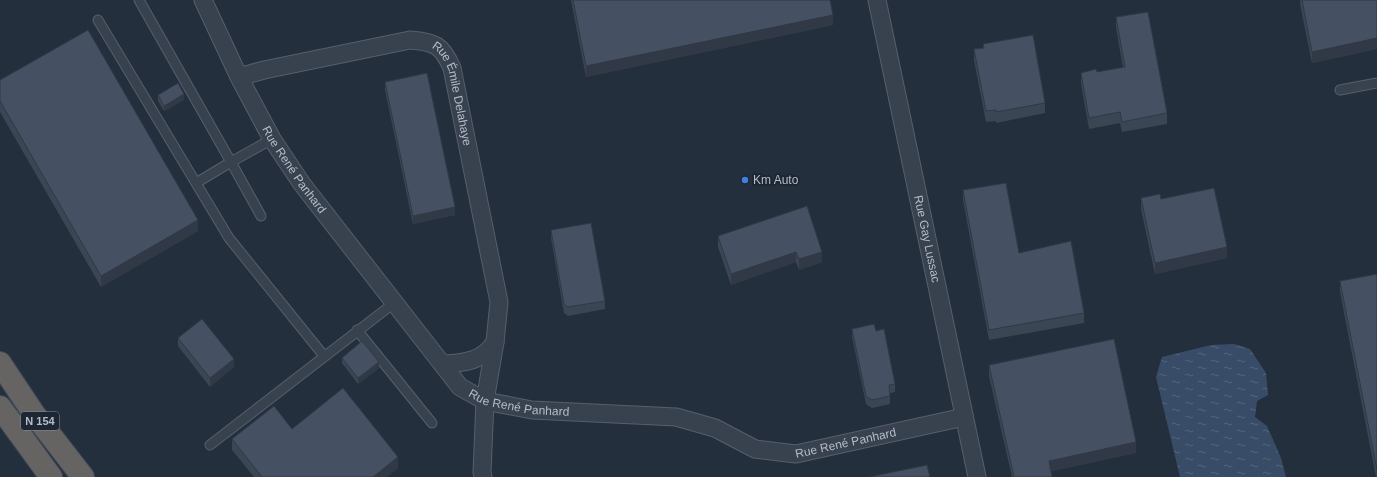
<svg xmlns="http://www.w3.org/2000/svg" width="1377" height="477" font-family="Helvetica,sans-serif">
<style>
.water{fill:url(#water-ripples)}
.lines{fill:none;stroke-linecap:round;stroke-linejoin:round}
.service-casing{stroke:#565f6c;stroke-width:11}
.minor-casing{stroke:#565f6c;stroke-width:19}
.trunk-casing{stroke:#434c59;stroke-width:24}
.service{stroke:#38414e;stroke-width:9}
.minor{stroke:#38414e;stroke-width:17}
.trunk{stroke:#656462;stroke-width:22}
.wall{fill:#3b4654}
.shaded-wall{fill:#303945}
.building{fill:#455162;stroke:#303945}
.shop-dot{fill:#3f7fe0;stroke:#1d2633;stroke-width:1.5}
.labels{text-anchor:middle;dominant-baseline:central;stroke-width:4;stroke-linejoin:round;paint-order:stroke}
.shield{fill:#1d2633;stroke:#878f9c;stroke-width:1}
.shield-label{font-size:11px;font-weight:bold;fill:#b4bcc9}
.street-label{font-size:12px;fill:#b4bcc9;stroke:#1d2633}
.poi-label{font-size:12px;fill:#b4bcc9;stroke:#1d2633;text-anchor:start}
</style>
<defs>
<pattern id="water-ripples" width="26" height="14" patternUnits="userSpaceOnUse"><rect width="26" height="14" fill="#394c67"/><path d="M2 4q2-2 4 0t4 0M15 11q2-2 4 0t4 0" fill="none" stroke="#53647b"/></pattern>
</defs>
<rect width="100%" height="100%" fill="#242f3e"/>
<polygon class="water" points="1234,344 1250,349 1266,373 1268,395 1257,401 1255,417 1267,426 1281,458 1286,477 1180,477 1156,377 1162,357 1211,345"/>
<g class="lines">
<g class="service-casing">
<g id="service">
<polyline points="139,0 231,162 272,139"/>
<polyline points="98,20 229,238 324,356"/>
<polyline points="1340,90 1377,83"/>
<polyline points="196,183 231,162 261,216"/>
<polyline points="357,330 432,423"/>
<polyline points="210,445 394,303"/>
</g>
</g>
<g class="minor-casing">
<g id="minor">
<path id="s1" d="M203,0L239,77L272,139L302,184L460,387L485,401L532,410L676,417L715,428L755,449L796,454L964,417"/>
<path id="s2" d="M877,0L977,477"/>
<path id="s3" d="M239,77L264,70L410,40C435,42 442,45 452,68L499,302L495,342L485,401L482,472L483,477"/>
<path d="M443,364C465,363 483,361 495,342"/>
</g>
</g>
<g class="trunk-casing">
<g id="trunk">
<polyline points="0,363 34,414 83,477"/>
<polyline points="0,407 51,477"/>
</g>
</g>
<use href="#service" class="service"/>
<use href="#minor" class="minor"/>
<use href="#trunk" class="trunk"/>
</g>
<g class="wall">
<polygon points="571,0 830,0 833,25 586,77"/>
<polygon points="1300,0 1377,0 1377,49 1312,63 1300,4"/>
<polygon points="1116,17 1167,113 1167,124 1122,132 1120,123 1089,129 1081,84 1081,73 1097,72 1123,68 1116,28"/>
<polygon points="983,44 1045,103 1045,113 996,123 996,121 986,122 974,60 974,49 983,48"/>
<polygon points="0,80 198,231 101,287 0,112"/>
<polygon points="385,82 455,215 413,224 385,90"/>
<polygon points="158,95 184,100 164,111 158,101"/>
<polygon points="963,190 1019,253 1084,313 1084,323 989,340 963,200"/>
<polygon points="1141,198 1161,199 1227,258 1155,274 1141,209"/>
<polygon points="807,206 822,262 799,270 796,262 731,285 718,247 718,236"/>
<polygon points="551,230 605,301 605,309 568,316 564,313 551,238"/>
<polygon points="1377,274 1377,477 1376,477 1340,292 1340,281"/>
<polygon points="852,329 876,331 895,384 895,392 890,393 890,404 872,408 866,404 852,337"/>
<polygon points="178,338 234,367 210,387 178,346"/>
<polygon points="342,358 379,368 358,384 342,363"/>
<polygon points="989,365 1136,453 1051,471 1052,477 1012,477 989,376"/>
<polygon points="292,429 398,468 387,477 254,477 232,450 232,439"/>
</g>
<g class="shaded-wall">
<polygon points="833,15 833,25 586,77 586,66"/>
<polygon points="1377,38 1377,49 1312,63 1312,52"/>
<polygon points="184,94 184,100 164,111 164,106"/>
<polygon points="455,207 455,215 413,224 413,216"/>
<polygon points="198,220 198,231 101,287 101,276"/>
<polygon points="1227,247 1227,258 1155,274 1155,263"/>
<polygon points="796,252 796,262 731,285 731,274"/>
<polygon points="822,252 822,262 799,270 799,259"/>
<polygon points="234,359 234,367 210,387 210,378"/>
<polygon points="379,362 379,368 358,384 358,378"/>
<polygon points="1136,442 1136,453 1049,472 1049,461"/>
<polygon points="398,457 398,468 387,477 373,477"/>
</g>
<g class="building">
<polygon points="573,0 830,0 833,15 586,66"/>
<polygon points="1302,0 1377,0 1377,38 1312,52"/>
<polygon points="1148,12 1167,113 1122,122 1120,112 1089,118 1081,73 1096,69 1097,72 1125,67 1116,17"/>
<polygon points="88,30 198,220 101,276 0,101 0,80"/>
<polygon points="1033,35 1045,103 996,112 996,110 986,111 974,49 984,48 983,44"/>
<polygon points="427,73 455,207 413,216 385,82"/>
<polygon points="178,83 184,94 164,106 158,95"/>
<polygon points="1006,183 1019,253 1071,241 1084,313 989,330 963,190"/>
<polygon points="1214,188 1227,247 1155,263 1141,198 1160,194 1161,199"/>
<polygon points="807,206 822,252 799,259 796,252 731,274 718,236"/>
<polygon points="591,223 605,301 568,307 564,304 551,230"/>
<polygon points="1377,274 1377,470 1340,281"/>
<polygon points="202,319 234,359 210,378 178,338"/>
<polygon points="874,324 876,331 884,329 895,384 889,385 890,396 872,400 866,396 852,329"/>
<polygon points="1114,339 1136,442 1049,461 1052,477 1014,477 989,365"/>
<polygon points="362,341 379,362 358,378 342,358"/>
<polygon points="343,388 398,457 373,477 262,477 232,439 274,406 292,429"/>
<polygon points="927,465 930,477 869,477"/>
</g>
<circle class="shop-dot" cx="745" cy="180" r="4"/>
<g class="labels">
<rect class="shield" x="21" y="412" width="38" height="18" rx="3"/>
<g class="shield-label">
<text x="40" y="421">N 154</text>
</g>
<g class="street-label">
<text stroke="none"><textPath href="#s3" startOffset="254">Rue Émile Delahaye</textPath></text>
<text stroke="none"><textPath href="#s1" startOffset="193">Rue René Panhard</textPath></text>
<text stroke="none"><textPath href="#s2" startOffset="244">Rue Gay Lussac</textPath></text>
<text stroke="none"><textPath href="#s1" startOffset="529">Rue René Panhard</textPath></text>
<text stroke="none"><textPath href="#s1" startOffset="865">Rue René Panhard</textPath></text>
</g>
<g class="poi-label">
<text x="753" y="180">Km Auto</text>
</g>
</g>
</svg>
